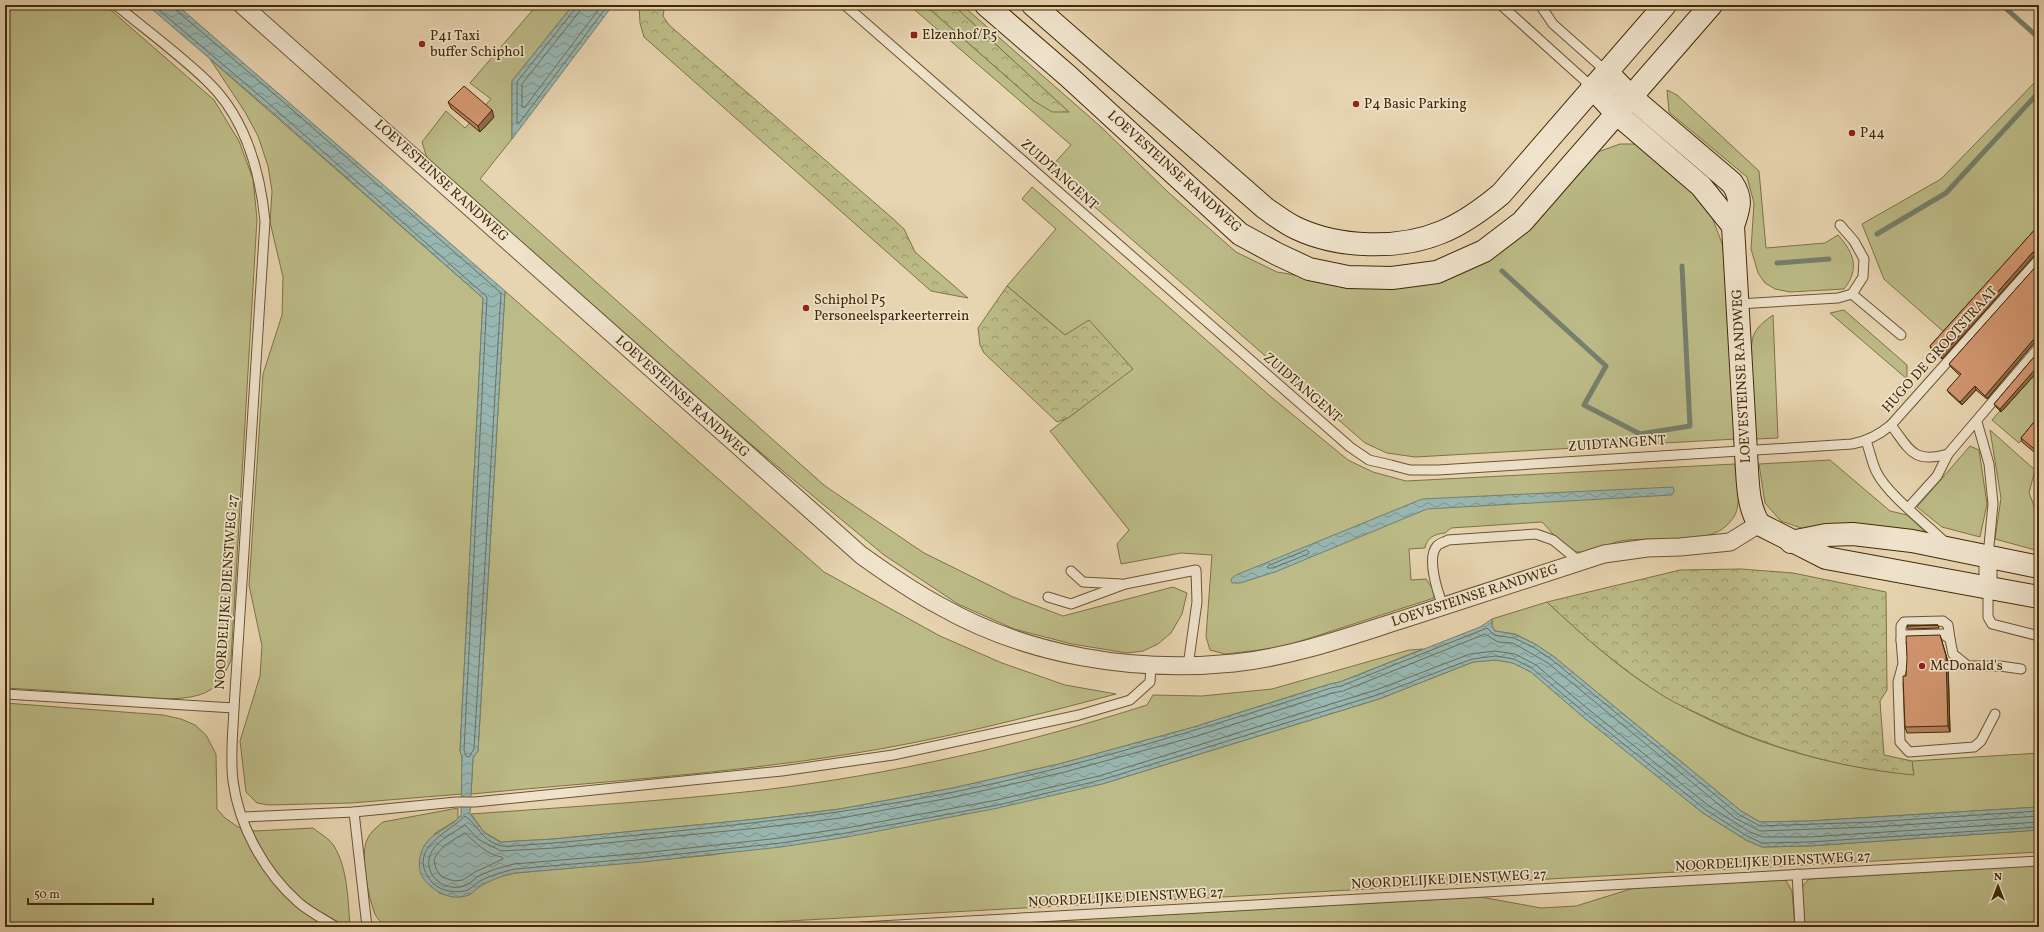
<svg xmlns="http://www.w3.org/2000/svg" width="2044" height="932" font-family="Vollkorn,serif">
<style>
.green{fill:#bcbb87;stroke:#7f7246}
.forest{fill:url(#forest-crowns);stroke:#7f7246}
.water{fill:url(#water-waves);stroke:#767f6d}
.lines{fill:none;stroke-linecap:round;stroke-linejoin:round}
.shore{stroke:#6d705c;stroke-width:1}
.stream{stroke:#767f6d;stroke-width:5}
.lane-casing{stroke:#6b5430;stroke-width:11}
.street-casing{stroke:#6b5430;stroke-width:19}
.secondary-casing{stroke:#422a06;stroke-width:24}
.lane{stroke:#efe3cc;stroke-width:9}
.street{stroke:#efe3cc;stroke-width:17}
.secondary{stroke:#efe3cc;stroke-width:22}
.wall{fill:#b58261;stroke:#422a06}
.shaded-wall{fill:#946a4f;stroke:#422a06}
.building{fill:#d39771;stroke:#422a06}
.poi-dot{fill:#8f2418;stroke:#efe3cc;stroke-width:1.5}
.labels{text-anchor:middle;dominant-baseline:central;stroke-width:3.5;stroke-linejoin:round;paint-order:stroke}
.poi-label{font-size:14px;fill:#422a06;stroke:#efe3cc;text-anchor:start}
.street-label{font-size:14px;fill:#422a06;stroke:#efe3cc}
</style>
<defs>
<pattern id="forest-crowns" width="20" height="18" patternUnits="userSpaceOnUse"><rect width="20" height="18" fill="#bcbb87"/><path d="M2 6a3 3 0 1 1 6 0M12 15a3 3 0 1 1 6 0" fill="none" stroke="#9a986c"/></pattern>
<pattern id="water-waves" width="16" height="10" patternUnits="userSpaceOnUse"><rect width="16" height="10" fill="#98b7b2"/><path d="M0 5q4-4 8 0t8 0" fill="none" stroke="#7e958f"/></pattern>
</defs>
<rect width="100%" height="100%" fill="#e7d4b0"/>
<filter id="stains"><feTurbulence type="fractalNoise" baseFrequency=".005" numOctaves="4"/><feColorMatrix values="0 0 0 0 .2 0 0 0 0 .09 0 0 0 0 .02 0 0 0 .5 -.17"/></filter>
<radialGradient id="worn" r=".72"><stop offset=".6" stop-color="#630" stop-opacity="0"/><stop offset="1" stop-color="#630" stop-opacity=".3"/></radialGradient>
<g class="green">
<path d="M5,5H105L214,100L239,141L253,179L257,219L231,660C224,676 217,690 199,695C176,702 148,697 124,696C84,693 45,690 5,688Z"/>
<polygon points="537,5 573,5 512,81 512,139 480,179 825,486 924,553 1013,597 1063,616 1173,587 1187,593 1182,614 1171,633 1158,644 1143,651 1127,653 1072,644 1014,629 958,604 884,555 664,372 429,165 422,142 446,111 465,128 491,99 470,83"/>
<polygon points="909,5 925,5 1034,101 1069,112 953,5 962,5 1100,126 1169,193 1236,252 1277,272 1325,280 1463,269 1592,154 1620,144 1638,144 1705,199 1723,246 1736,439 1415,457 1387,453 1365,443 1050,168 1071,145"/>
<polygon points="210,59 483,298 460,751 462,757 462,794 351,803 269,805 257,803 246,792 240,741 260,676 262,646 249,585 263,374 282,315 283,277 270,222 272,191 268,166 258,136 245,112"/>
<polygon points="2039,78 2039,230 1945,333 1884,279 1862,224 1941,179"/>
<path d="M1667,90L1677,95L1759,171L1766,248L1825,243L1838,235C1854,253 1860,269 1844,289L1790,292L1775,289L1765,283L1758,273L1751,249L1754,203L1747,177L1669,112Z"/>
<path d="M1032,187L1270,396L1348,460L1373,472L1406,481L1735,464C1736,479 1742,501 1735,515C1731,522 1724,529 1717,532C1695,542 1647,537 1620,541C1608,544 1592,554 1579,552C1565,551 1552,532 1542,522L1451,528L1445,533C1435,534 1427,537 1425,548L1409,549L1411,580L1426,579L1433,589L1434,598L1279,648L1225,654L1210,650L1206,637L1212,555L1181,553L1121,564L1117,544L1129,530L1050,431L1132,368L1065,335L1007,286L1056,229L1022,199Z"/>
<path d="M505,291L824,572L940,636L1002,663L1065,685L1116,694C1029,717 940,740 850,754C725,774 597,782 471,794L473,758L478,751Z"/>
<polygon points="1844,310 1907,365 1907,379 1830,313"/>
<path d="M1773,315L1778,438L1756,439C1754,412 1747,361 1753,337C1756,327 1765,321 1773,315Z"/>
<polygon points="2039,366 2039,419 2019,443 1992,420"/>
<polygon points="1990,430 2035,470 2029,493 2039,518 2039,551 1995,539 2001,498"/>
<polygon points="1970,446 1979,450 1987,504 1980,537 1942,527 1917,507"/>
<polygon points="1830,460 1890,511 1907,515 1934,540 1807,530 1781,521 1765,503 1759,464"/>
<path d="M1547,602C1584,636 1622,672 1666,697C1741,741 1827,767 1913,774L1912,761L2039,753V807L1809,821L1760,822L1741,811L1553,656L1535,644L1515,634L1495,631L1492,626V619Z"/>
<path d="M1423,649L1340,682L1330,684L1194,727L1059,764L953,788L840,809L757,819L554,839L501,842L484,832L471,814C569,807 666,801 763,790C894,774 1022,745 1147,705L1153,695L1202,696L1272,689L1409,650Z"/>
<path d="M1496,660L1513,663L1531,672L1582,716L1703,813L1746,840L1762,847L1809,846L2039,830V852L679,927H388C382,923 376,919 374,911C368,896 360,854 367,840C370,832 377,827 383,822L458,808V819L434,834L439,893L453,896L468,895L481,885L498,877L515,873L712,855L1102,784L1379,699L1473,662Z"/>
<path d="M5,703L163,715L181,719L195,725L206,735L216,754L217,809L225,818L238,827L255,831L313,828C319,833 330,839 334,846C348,869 348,901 350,927H5Z"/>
<polygon points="2039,865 2039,927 1803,927 1801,888 1809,879"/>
<polygon points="1785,879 1792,891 1795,927 942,927 1481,897 1541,908 1576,906 1634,888"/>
</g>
<g class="forest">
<polygon points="639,5 665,5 663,16 669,25 891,217 904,229 915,252 968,298 931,291 644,37 640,23"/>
<polygon points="925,5 953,5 1069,112 1052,112 1034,101"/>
<polygon points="1007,286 1065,335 1089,320 1133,369 1068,418 1057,422 984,353 980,345 978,328"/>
<path d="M1741,569L1793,573L1886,592L1887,690L1880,701L1884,755L1912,761L1914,775C1838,768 1765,747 1697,713C1686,708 1675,703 1665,697C1622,670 1584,637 1547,602L1680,570Z"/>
</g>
<g class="water">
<path d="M147,5H177L505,291L478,751L473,758L470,814L484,832L500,842L554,839L757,819L840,809L953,788L1059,764L1194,727L1330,684L1340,682L1480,627L1492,619V626L1495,631L1514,634L1535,644L1553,656L1741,811L1760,822L1809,821L2039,807V830L1809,846L1762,847L1746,840L1703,813L1582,716L1531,672L1513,663L1496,660L1473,662L1379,699L1102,784L998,808L847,837L781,847L643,862L515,873C504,875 494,879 484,884C478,887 474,892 469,895C451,902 433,891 423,878C417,869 419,855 424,846C433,831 452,828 461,815L462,757L460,751L483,298L271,111Z"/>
<polygon points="573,5 613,5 512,139 512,81"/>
<polygon points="1673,487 1674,491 1672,495 1427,509 1275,572 1240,583 1232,583 1231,579 1236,575 1422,499"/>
</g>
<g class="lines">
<g class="shore">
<polyline points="153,5 274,108 487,297 464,750 466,756 469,757 474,749 501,293 281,100 176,10 175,5"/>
<polyline points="576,5 575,9 517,82 517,123 520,122 608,5"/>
<polyline points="581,5 579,12 522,84 522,107 525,107 602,5"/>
<polygon points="1307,550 1309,552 1308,554 1273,568 1267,568 1268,566"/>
<path d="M2039,811L1872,822L1760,826L1738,814L1551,659L1533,647L1514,638L1494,635L1487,628L1341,686L1331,688C1207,727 1082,766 954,792C846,814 738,825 628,836C594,839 560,843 525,845C517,845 506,848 498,845C481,839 477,824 465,816C447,834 406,849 431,881C439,891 453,893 465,891C470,890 475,884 480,881C491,875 503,872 515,869L643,858L781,843L846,833L998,805L1101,780L1377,695L1472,659L1496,656L1514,659L1533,669L1585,713L1706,810L1747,836L1762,843L1809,842L2039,827"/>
<path d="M2039,816L1872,827L1760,831L1735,818L1548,663L1513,643L1498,642L1485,634L1343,691L1332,693L1197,736L1061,773L955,797L841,818L758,828L555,848L501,851L478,839L465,825C454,833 439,839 432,851C420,872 443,893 464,886C469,885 473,880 477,877C488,871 501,867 514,864L643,853L780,838L846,828L997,800L1099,776L1376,690L1470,654L1495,651L1515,654L1536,665L1588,709L1709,806L1750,832L1763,837H1809L2039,822"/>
<path d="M465,833C476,843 487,855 502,857L503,859L475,872L463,880L454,881L442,877L436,869L434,860L437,854L444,846Z"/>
</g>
<g class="stream">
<polyline points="2002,5 2039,38"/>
<polyline points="1877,234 1946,193 2039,92"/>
<polyline points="1777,263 1829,259"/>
<polyline points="1502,271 1606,366 1584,405 1640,434 1690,426 1682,266"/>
</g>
<g class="lane-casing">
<g id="lane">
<path d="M116,5C146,30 179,54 207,81C245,117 260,171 265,221L234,708C233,732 230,757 233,781C239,826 264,872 298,902C309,912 324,919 336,927"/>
<path d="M845,5L1350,447L1369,460L1391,465L1410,470H1438L1852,444C1868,441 1879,435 1891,425L2039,259"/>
<polyline points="1501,5 1592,87"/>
<polyline points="1540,5 1553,24 1607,72"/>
<polyline points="1852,294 1901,335"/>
<polyline points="1738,304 1838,298 1852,294 1863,277 1864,259 1854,241 1840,225"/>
<polyline points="1977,422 1989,464 1993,504 1988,556"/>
<path d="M1891,425C1910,450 1913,464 1948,454L2039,347"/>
<path d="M1866,441C1870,451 1872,464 1877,473C1889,496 1927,524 1946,543"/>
<polyline points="1909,507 1937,476 1948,454"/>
<polyline points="1071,571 1083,582 1121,584"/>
<polyline points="1988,588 1988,617 1992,624 2039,636"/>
<polyline points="1048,597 1071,604 1125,584 1196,570 1197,602 1188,666"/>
<path d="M1443,606C1438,593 1426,558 1437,546C1439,543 1445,542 1448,540L1536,534L1553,540L1580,562"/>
<polyline points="1901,640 1901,626 1904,622 1943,621 1948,625 1950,639"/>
<polyline points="5,694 234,708"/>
<polyline points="1995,714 1981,741 1974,747 1909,752 1900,742 1898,682 1903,664 1901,640 1906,635 1943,634 1950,639 1953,654 1968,666 2000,666 2021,669"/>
<polyline points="354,812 367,927"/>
<polyline points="243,817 354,812 456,802 475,802 782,771 893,755 1079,715 1130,700 1150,682 1151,665"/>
<polyline points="1797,874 1800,927"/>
<polyline points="861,927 2039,861"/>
</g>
</g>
<g class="street-casing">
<g id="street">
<path d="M242,5L861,555C886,573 912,591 940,606C1028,656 1134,673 1234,663C1291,657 1347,637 1401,620C1469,598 1537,576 1604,554L1647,548L1680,547L1730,542L1759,524"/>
<polyline points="1988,588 1988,557"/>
</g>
</g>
<g class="secondary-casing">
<g id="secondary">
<polyline points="986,5 1068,76 1240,234 1277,254 1309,269 1348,277 1392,278 1437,272 1484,251 1522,222 1711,5"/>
<path d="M1033,5L1265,208C1275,215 1285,223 1296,228C1338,248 1399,250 1442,232C1464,223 1483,209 1501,194L1665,5"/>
<path d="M1607,72L1631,97L1732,183C1743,199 1739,208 1733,226L1747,470C1748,488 1749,508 1759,524L1826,558L2039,597"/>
<polyline points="1592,87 1616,113 1701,186 1733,226"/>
<polyline points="1791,542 1826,535 1853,534 1912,541 2039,567"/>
</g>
</g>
<use href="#lane" class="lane"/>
<use href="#street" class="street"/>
<use href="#secondary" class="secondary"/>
</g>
<g class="wall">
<polygon points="448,102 494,117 480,132 451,108"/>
<polygon points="2039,225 2039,253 2035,255 1942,359 1931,349 1930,346"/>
<polygon points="2039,263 2039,342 2037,341 2034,343 1987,399 1976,390 1962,405 1949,393 1947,390 1960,376 1951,367 1949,364"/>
<polygon points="2039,351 2039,370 2001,412 1996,407 1994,404"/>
<polygon points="2039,416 2039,456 2022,442 2021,438"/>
<polygon points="1938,625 1939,628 1908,629 1907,626"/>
<polygon points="1940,635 1948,662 1950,732 1907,733 1905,727 1906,676"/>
</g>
<g class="shaded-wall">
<polygon points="492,110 494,117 480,132 478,126"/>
<polygon points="2033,252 2035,255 1942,359 1941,356"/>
<polygon points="2036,338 2037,341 2034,343 1987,399 1985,396 2033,340"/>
<polygon points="2039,365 2039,370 2001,412 2000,409"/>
<polygon points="1975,386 1976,390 1962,405 1960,402"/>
<polygon points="1940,635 1948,662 1950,732 1948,726"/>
</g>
<g class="building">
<polygon points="464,86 492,110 478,126 448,102"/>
<polygon points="2039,225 2039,250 2033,252 1941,356 1930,346"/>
<polygon points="2039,263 2039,338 2036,338 2033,340 1985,396 1975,386 1960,402 1947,390 1961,374 1949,364"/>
<polygon points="2039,351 2039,365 2000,409 1994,404"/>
<polygon points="2039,416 2039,451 2038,452 2021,438"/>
<polygon points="1907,625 1938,625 1907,626"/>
<polygon points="1940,635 1946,656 1948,726 1905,727 1903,676 1906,676 1907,658 1906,636"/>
</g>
<g class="poi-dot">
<rect x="910" y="31" width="8" height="8" rx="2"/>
<circle cx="422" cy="44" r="4"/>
<circle cx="1356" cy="104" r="4"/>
<circle cx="1852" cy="133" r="4"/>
<circle cx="806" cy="308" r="4"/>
<circle cx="1922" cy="666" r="4"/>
</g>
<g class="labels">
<g class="poi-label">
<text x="922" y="35">Elzenhof/P5</text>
<text x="430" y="36">P41 Taxi<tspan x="430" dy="16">buffer Schiphol</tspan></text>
<text x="1364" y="104">P4 Basic Parking</text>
<text x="1860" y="133">P44</text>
<text x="814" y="300">Schiphol P5<tspan x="814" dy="16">Personeelsparkeerterrein</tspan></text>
<text x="1930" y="666">McDonald's</text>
</g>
<g class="street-label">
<text transform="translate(1174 172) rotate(42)">LOEVESTEINSE RANDWEG</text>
<text transform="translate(1059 175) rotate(42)">ZUIDTANGENT</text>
<text transform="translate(441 181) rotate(42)">LOEVESTEINSE RANDWEG</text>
<text transform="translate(1940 350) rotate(-48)">HUGO DE GROOTSTRAAT</text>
<text transform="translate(1742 376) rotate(-93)">LOEVESTEINSE RANDWEG</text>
<text transform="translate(1302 388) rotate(41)">ZUIDTANGENT</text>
<text transform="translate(682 397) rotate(42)">LOEVESTEINSE RANDWEG</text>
<text transform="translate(1617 444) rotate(-4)">ZUIDTANGENT</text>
<text transform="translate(227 592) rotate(-86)">NOORDELIJKE DIENSTWEG 27</text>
<text transform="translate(1475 596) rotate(-18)">LOEVESTEINSE RANDWEG</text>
<text transform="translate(1773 862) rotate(-3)">NOORDELIJKE DIENSTWEG 27</text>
<text transform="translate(1449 880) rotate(-3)">NOORDELIJKE DIENSTWEG 27</text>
<text transform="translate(1126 898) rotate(-3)">NOORDELIJKE DIENSTWEG 27</text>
</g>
</g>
<rect width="2044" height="932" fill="none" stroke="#e7d4b0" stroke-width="20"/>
<rect x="6" y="6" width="2032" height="920" fill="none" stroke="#422a06" stroke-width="2"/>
<rect x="10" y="10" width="2024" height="912" fill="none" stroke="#422a06"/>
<g transform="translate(1998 886)" stroke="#efe3cc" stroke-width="3" paint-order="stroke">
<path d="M0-3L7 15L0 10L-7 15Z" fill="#422a06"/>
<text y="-6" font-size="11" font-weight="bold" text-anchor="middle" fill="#422a06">N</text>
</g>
<path d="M28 898v6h125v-6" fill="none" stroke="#422a06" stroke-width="2"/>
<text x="34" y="898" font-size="12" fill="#422a06" stroke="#efe3cc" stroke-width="3" paint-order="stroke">50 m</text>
<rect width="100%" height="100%" filter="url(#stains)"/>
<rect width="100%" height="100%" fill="url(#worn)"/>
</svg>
